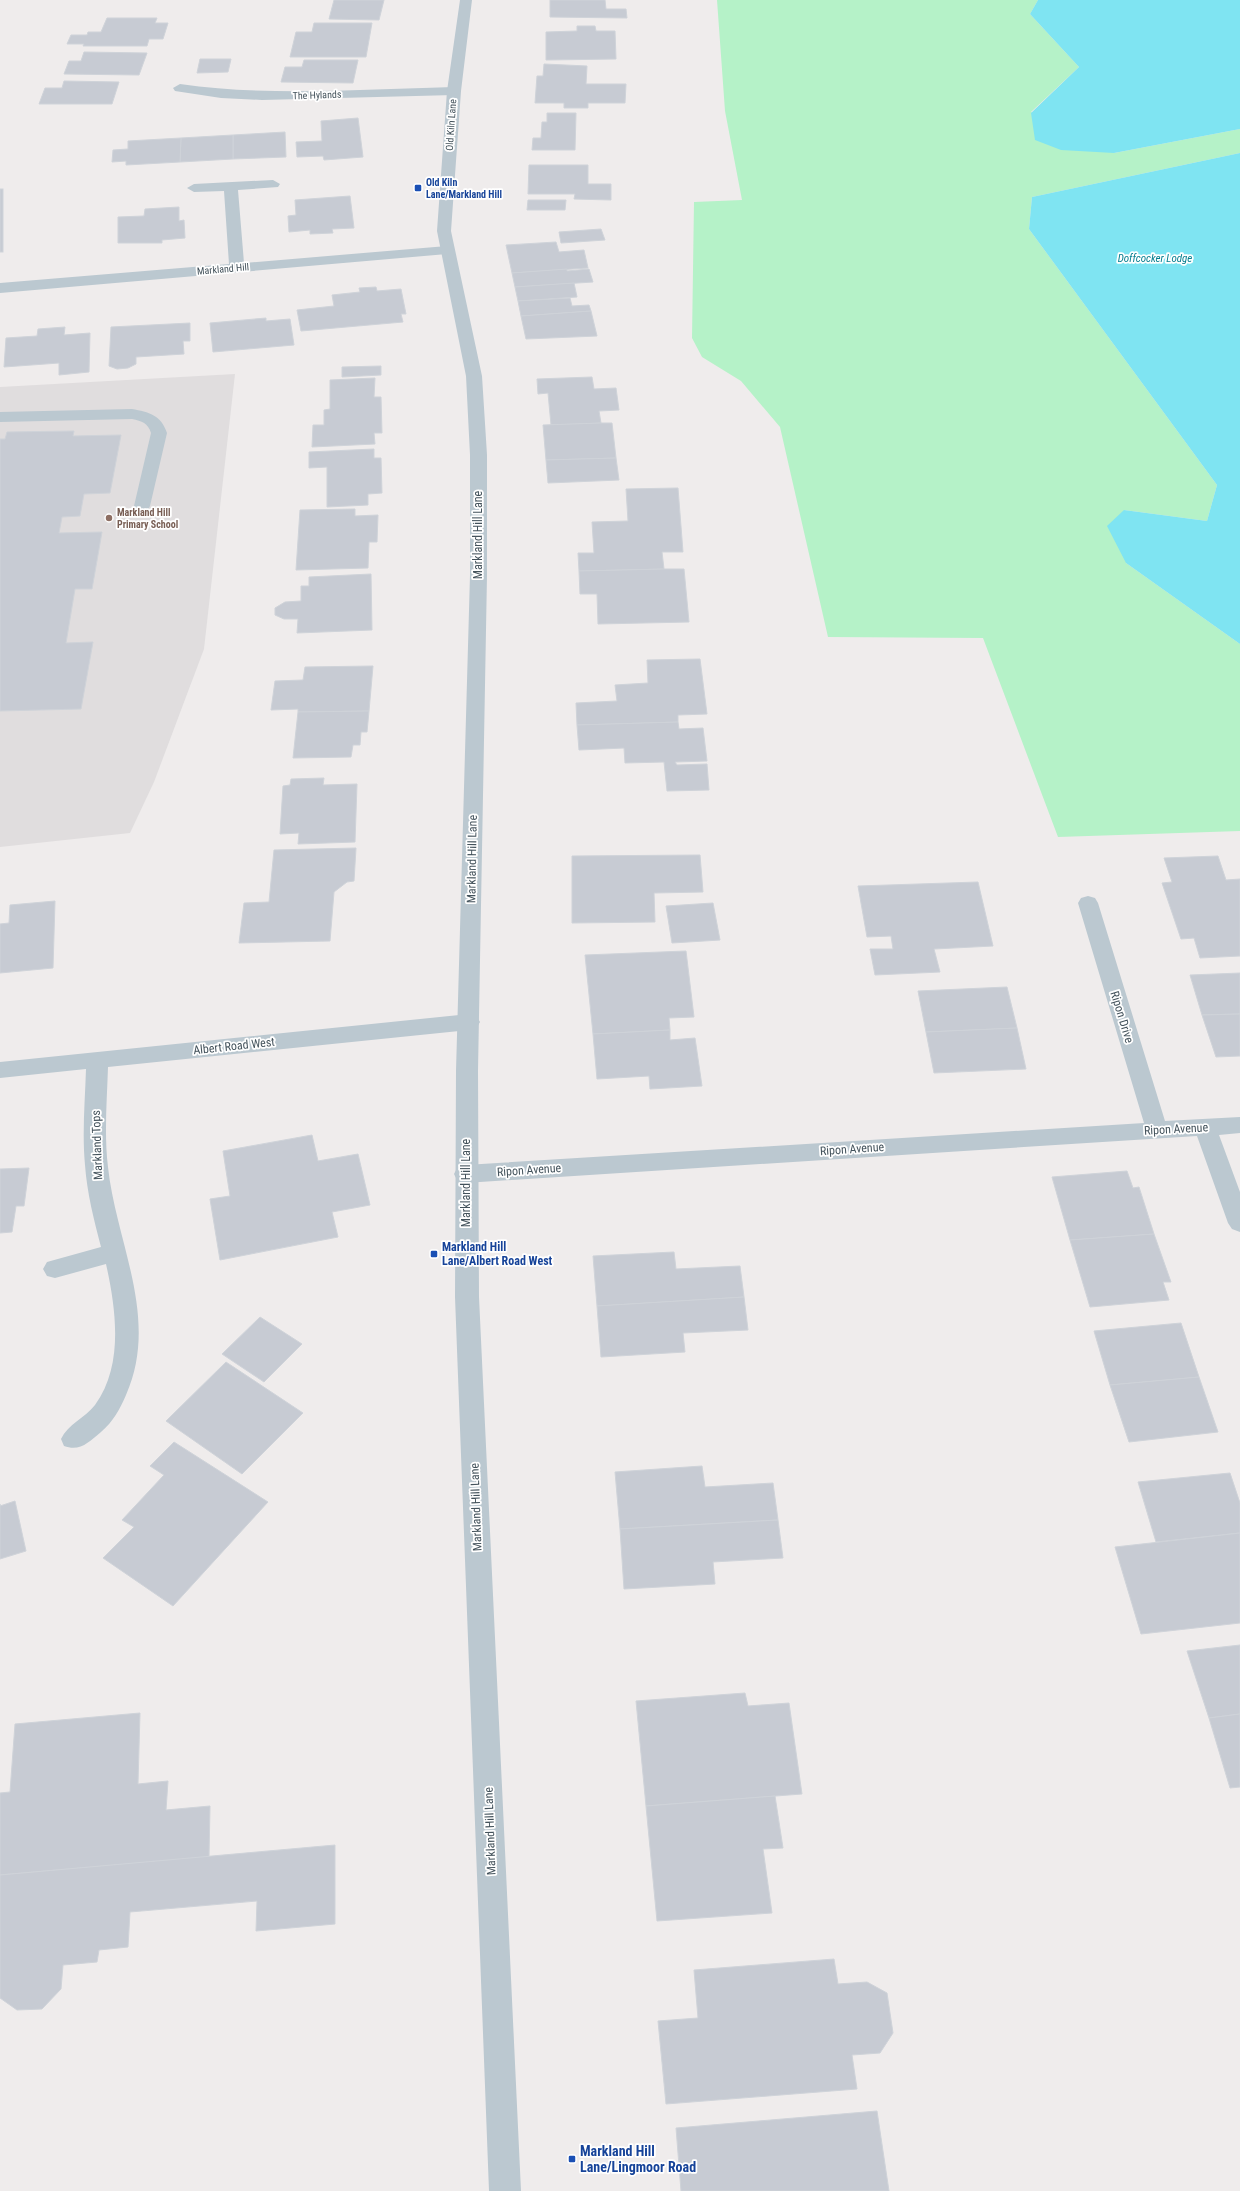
<svg xmlns="http://www.w3.org/2000/svg" width="1240" height="2191" font-family="'Roboto Condensed',sans-serif">
<style>
.education{fill:#e0ddde}
.green{fill:#b5f2c8}
.water{fill:#7fe4f2}
.building{fill:#c7cbd3;stroke:#cfd3d9}
.lines{fill:none;stroke-linecap:round;stroke-linejoin:round}
.service{fill:#bbc8d0;fill-rule:evenodd}
.minor{fill:#bbc8d0;fill-rule:evenodd}
.tertiary{fill:#bbc8d0;fill-rule:evenodd}
.transit-dot{fill:#1a4fb4;stroke:#fff;stroke-width:1.5}
.education-dot{fill:#8d6e63;stroke:#fff;stroke-width:1.5}
.labels{text-anchor:middle;dominant-baseline:central;stroke-width:3.5;stroke-linejoin:round;paint-order:stroke}
.far-street-label{font-size:10px;fill:#43525b;stroke:#fff}
.far-transit-label{font-size:10px;font-weight:bold;fill:#164399;stroke:#fff;text-anchor:start}
.far-education-label{font-size:10px;font-weight:bold;fill:#785e54;stroke:#fff;text-anchor:start}
.far-water-label{font-size:11px;font-style:italic;fill:#047e8f;stroke:#fff}
.street-label{font-size:12px;fill:#43525b;stroke:#fff}
.transit-label{font-size:12px;font-weight:bold;fill:#164399;stroke:#fff;text-anchor:start}
.near-transit-label{font-size:14px;font-weight:bold;fill:#164399;stroke:#fff;text-anchor:start}
</style>
<rect width="100%" height="100%" fill="#efecec"/>
<polygon class="education" points="235,374 204,649 154,782 130,833 0,847 0,387"/>
<polygon class="green" points="717,0 1038,0 1030,14 1079,67 1031,112 1114,153 1240,129 1240,153 1032,197 1029,229 1217,485 1207,521 1124,510 1126,563 1240,644 1240,831 1058,837 983,638 828,637 780,427 741,381 702,357 692,338 694,202 742,200 725,111"/>
<g class="water">
<polygon points="1038,0 1240,0 1240,129 1114,153 1061,150 1035,140 1031,113 1079,67 1030,14"/>
<polygon points="1240,153 1240,644 1126,563 1107,526 1124,510 1207,521 1217,485 1029,229 1032,197"/>
</g>
<g class="building">
<polygon points="334,0 384,0 379,20 329,19"/>
<polygon points="550,0 605,0 606,9 626,9 627,18 550,17"/>
<polygon points="107,18 157,18 155,23 168,23 163,39 149,39 147,46 83,46 84,44 67,44 71,35 87,35 88,32 101,32"/>
<polygon points="314,23 372,23 366,57 290,57 296,32 312,32"/>
<polygon points="577,26 595,26 596,31 615,31 616,59 546,60 546,32 577,31"/>
<polygon points="84,52 147,53 139,75 64,74 69,61 81,61"/>
<polygon points="200,59 231,59 228,72 197,73"/>
<polygon points="304,60 358,60 353,83 281,82 285,67 302,67"/>
<polygon points="544,64 587,66 586,84 626,84 625,103 588,103 588,108 564,108 564,103 535,103 537,76 543,76"/>
<polygon points="64,81 119,82 112,104 39,104 45,88 62,88"/>
<polygon points="547,113 576,113 575,150 532,150 533,138 541,138 542,122 547,122"/>
<polygon points="358,118 363,157 324,160 323,156 297,157 296,142 322,141 321,121"/>
<polygon points="285,132 286,157 233,159 233,135"/>
<polygon points="233,135 233,159 180,162 181,138"/>
<polygon points="181,138 180,162 126,165 126,161 112,162 113,150 128,149 128,141"/>
<polygon points="529,165 588,165 588,184 611,184 611,200 574,199 575,194 528,194"/>
<rect x="0" y="189" width="3" height="63"/>
<polygon points="350,196 354,228 332,229 333,233 310,234 310,230 289,232 288,216 296,215 295,200"/>
<polygon points="528,200 566,200 565,210 527,210"/>
<polygon points="179,207 179,221 184,220 185,238 162,240 162,243 118,243 118,217 144,216 145,209"/>
<polygon points="601,229 605,240 561,243 559,232"/>
<polygon points="556,242 559,252 584,250 588,268 512,273 506,245"/>
<polygon points="567,269 567,271 589,269 593,282 515,287 512,273"/>
<polygon points="574,283 577,297 518,301 515,287"/>
<polygon points="376,287 377,291 401,289 406,314 401,314 403,322 301,331 297,310 334,306 332,295 360,292 359,288"/>
<polygon points="570,298 572,306 589,305 591,311 521,316 518,301"/>
<polygon points="591,311 597,336 526,339 521,316"/>
<polygon points="266,318 266,321 290,319 294,345 213,352 210,323"/>
<polygon points="190,323 190,341 183,341 184,354 136,357 136,364 128,368 117,369 109,366 111,327"/>
<polygon points="65,327 64,335 90,333 89,372 59,375 59,363 4,367 6,338 37,336 38,329"/>
<polygon points="381,366 381,375 342,377 342,367"/>
<polygon points="592,377 594,389 616,388 619,410 599,411 601,423 551,425 548,393 538,394 537,379"/>
<polygon points="375,378 374,397 381,397 382,433 374,433 375,444 312,447 313,425 324,425 324,410 330,409 330,380"/>
<polygon points="601,423 612,423 616,458 546,460 543,425"/>
<polygon points="74,431 73,436 121,435 110,493 84,494 80,516 62,517 59,533 102,532 92,589 75,589 66,643 93,642 81,709 0,711 0,439 5,439 7,432"/>
<polygon points="374,449 374,458 381,458 382,493 368,494 368,505 327,507 327,467 309,468 309,452"/>
<polygon points="616,458 619,480 548,483 546,460"/>
<polygon points="678,488 683,552 662,552 664,569 579,571 578,553 594,553 592,522 628,521 626,489"/>
<polygon points="355,509 355,516 378,515 377,542 369,542 368,568 296,570 300,510"/>
<polygon points="664,569 684,569 689,622 598,624 597,594 580,594 579,571"/>
<polygon points="371,574 372,630 297,633 298,619 284,619 275,615 275,608 285,602 301,601 301,586 309,586 309,577"/>
<polygon points="700,659 707,714 678,715 678,722 577,725 576,703 617,701 615,685 648,683 647,660"/>
<polygon points="373,666 369,711 298,712 298,709 271,710 275,681 303,680 305,667"/>
<polygon points="369,711 367,732 361,732 360,745 353,745 351,757 293,758 298,712"/>
<polygon points="678,722 679,729 703,728 707,761 675,762 677,765 707,764 709,790 667,791 664,762 625,763 624,748 579,750 577,725"/>
<polygon points="324,778 323,785 357,784 355,842 298,844 299,833 280,834 283,786 290,785 291,779"/>
<polygon points="356,848 354,881 347,882 334,892 330,941 239,943 244,903 269,902 274,850"/>
<polygon points="700,855 703,892 654,893 655,922 572,923 572,856"/>
<polygon points="1218,856 1226,880 1240,879 1240,956 1200,958 1194,938 1181,939 1162,883 1172,882 1164,858"/>
<polygon points="978,882 993,946 934,949 940,972 875,975 870,949 893,949 891,936 867,937 858,886"/>
<polygon points="55,901 53,968 0,973 0,924 9,923 10,905"/>
<polygon points="713,903 720,940 672,943 666,906"/>
<polygon points="686,951 694,1017 669,1018 670,1030 593,1034 585,955"/>
<polygon points="1240,973 1240,1014 1202,1015 1190,975"/>
<polygon points="1007,987 1017,1028 926,1032 918,991"/>
<polygon points="1240,1014 1240,1056 1216,1057 1202,1015"/>
<polygon points="1017,1028 1026,1069 934,1073 926,1032"/>
<polygon points="670,1030 670,1040 695,1038 702,1086 650,1089 649,1076 597,1079 593,1034"/>
<polygon points="312,1135 318,1161 358,1154 370,1205 332,1212 338,1237 220,1260 210,1199 230,1196 223,1151"/>
<polygon points="29,1168 24,1206 16,1206 12,1232 0,1233 0,1169"/>
<polygon points="1127,1171 1133,1188 1139,1187 1154,1234 1070,1240 1052,1177"/>
<polygon points="1154,1234 1171,1282 1163,1282 1169,1300 1090,1307 1070,1240"/>
<polygon points="674,1252 676,1269 740,1266 744,1297 597,1306 593,1256"/>
<polygon points="744,1297 748,1330 683,1333 685,1352 601,1357 597,1306"/>
<polygon points="260,1317 302,1344 264,1382 222,1354"/>
<polygon points="1181,1323 1199,1377 1110,1385 1094,1331"/>
<polygon points="226,1362 303,1413 242,1474 166,1421"/>
<polygon points="1199,1377 1218,1432 1129,1442 1110,1385"/>
<polygon points="174,1442 268,1502 173,1606 103,1558 134,1527 122,1520 164,1475 150,1466"/>
<polygon points="702,1466 705,1487 773,1483 778,1520 620,1529 615,1472"/>
<polygon points="1230,1473 1240,1503 1240,1533 1156,1542 1138,1482"/>
<polygon points="15,1501 26,1551 0,1559 0,1504 0,1506"/>
<polygon points="778,1520 783,1558 713,1562 715,1584 624,1589 620,1529"/>
<polygon points="1240,1533 1240,1623 1141,1634 1115,1547"/>
<polygon points="1240,1645 1240,1714 1209,1718 1187,1651"/>
<polygon points="745,1693 748,1706 789,1703 802,1794 646,1806 636,1701"/>
<polygon points="140,1713 138,1784 168,1781 166,1810 210,1806 209,1857 0,1875 0,1793 10,1792 15,1724"/>
<polygon points="1240,1714 1240,1787 1230,1788 1209,1718"/>
<polygon points="775,1796 783,1848 763,1849 772,1913 657,1921 646,1806"/>
<polygon points="335,1845 335,1924 256,1931 257,1901 130,1912 128,1947 99,1950 97,1962 63,1965 61,1989 42,2009 17,2010 0,1998 0,1875"/>
<polygon points="834,1959 838,1984 867,1982 887,1993 893,2033 880,2053 852,2055 857,2089 666,2104 658,2021 698,2018 694,1970"/>
<polygon points="877,2111 889,2191 681,2191 676,2128"/>
</g>
<g class="lines">
<g class="service">
<path d="M180,84C271,97 363,89 454,87L461,91L454,95L262,100L221,98L175,91L173,88Z"/>
<path d="M132,409C149,412 161,415 167,433L150,506L148,510H136L134,506L151,433C148,423 142,421 132,419L0,422V412Z"/>
</g>
<g class="minor">
<polygon points="273,180 280,184 278,187 238,190 244,263 447,246 452,247 454,250 452,253 447,254 0,293 0,283 229,264 224,191 194,192 187,188 194,184"/>
<polygon points="1088,896 1095,898 1098,903 1165,1121 1240,1117 1240,1133 1219,1135 1240,1192 1240,1232 1232,1229 1228,1223 1197,1136 465,1183 457,1180 454,1174 457,1168 465,1165 1144,1123 1078,903 1081,898"/>
<path d="M469,1014L477,1017L480,1022L477,1027L469,1030L108,1067C107,1100 104,1134 108,1167C116,1243 160,1318 126,1395C120,1409 113,1422 101,1432C89,1442 80,1452 64,1446L61,1439C68,1424 85,1418 95,1405C124,1365 116,1309 106,1264L55,1278L47,1276L43,1269L47,1262L101,1247C94,1220 87,1193 85,1165C82,1133 85,1101 86,1069L0,1078V1062Z"/>
</g>
<polygon class="tertiary" points="460,0 472,0 461,91 451,231 482,376 487,455 487,575 478,1071 479,1297 521,2191 489,2191 455,1297 456,1071 470,575 470,455 466,376 437,231 447,91"/>
</g>
<g class="transit-dot">
<rect x="414" y="184" width="8" height="8" rx="2"/>
<rect x="430" y="1250" width="8" height="8" rx="2"/>
<rect x="568" y="2155" width="8" height="8" rx="2"/>
</g>
<circle class="education-dot" cx="109" cy="518" r="4"/>
<g class="labels">
<g class="far-street-label">
<text transform="translate(317 95) rotate(-2)">The Hylands</text>
<text transform="translate(451 125) rotate(-86)">Old Kiln Lane</text>
<text transform="translate(223 269) rotate(-5)">Markland Hill</text>
</g>
<g class="far-transit-label">
<text x="426" y="182">Old Kiln<tspan x="426" dy="12">Lane/Markland Hill</tspan></text>
</g>
<g class="far-education-label">
<text x="117" y="512">Markland Hill<tspan x="117" dy="12">Primary School</tspan></text>
</g>
<g class="far-water-label">
<text x="1155" y="258">Doffcocker Lodge</text>
</g>
<g class="street-label">
<text transform="translate(478 535) rotate(-90)">Markland Hill Lane</text>
<text transform="translate(472 859) rotate(-89)">Markland Hill Lane</text>
<text transform="translate(1122 1017) rotate(73)">Ripon Drive</text>
<text transform="translate(234 1046) rotate(-6)">Albert Road West</text>
<text transform="translate(1176 1129) rotate(-3)">Ripon Avenue</text>
<text transform="translate(97 1145) rotate(-92)">Markland Tops</text>
<text transform="translate(852 1149) rotate(-4)">Ripon Avenue</text>
<text transform="translate(529 1170) rotate(-4)">Ripon Avenue</text>
<text transform="translate(466 1183) rotate(-90)">Markland Hill Lane</text>
<text transform="translate(476 1507) rotate(-92)">Markland Hill Lane</text>
<text transform="translate(490 1831) rotate(-92)">Markland Hill Lane</text>
</g>
<g class="transit-label">
<text x="442" y="1247">Markland Hill<tspan x="442" dy="14">Lane/Albert Road West</tspan></text>
</g>
<g class="near-transit-label">
<text x="580" y="2151">Markland Hill<tspan x="580" dy="16">Lane/Lingmoor Road</tspan></text>
</g>
</g>
</svg>
